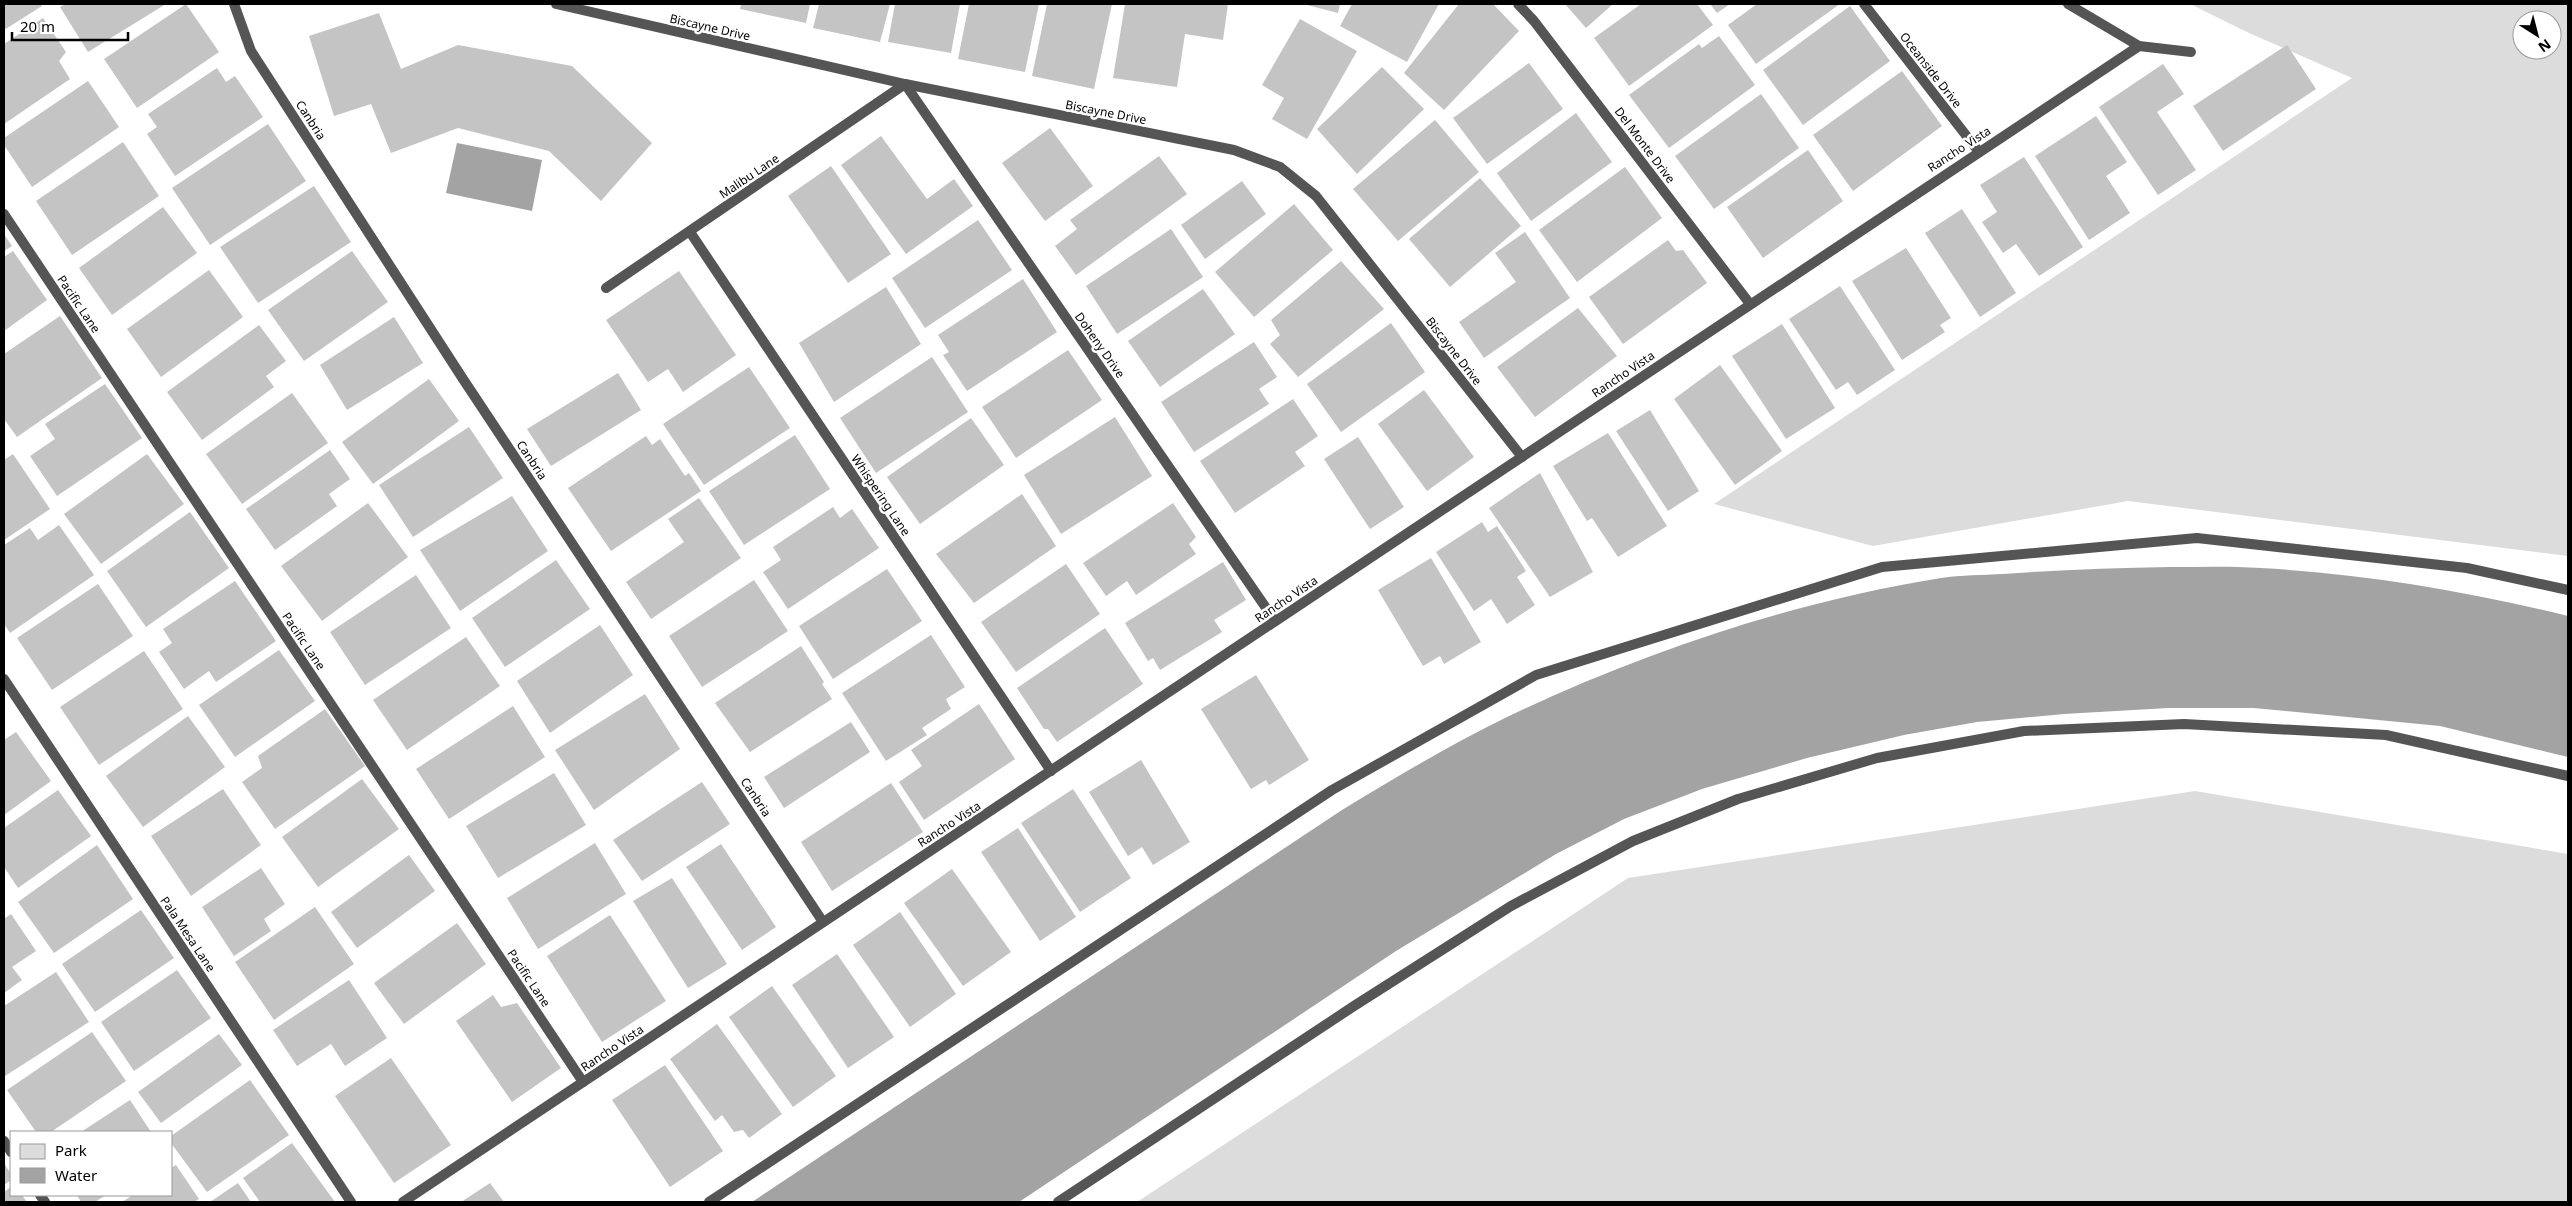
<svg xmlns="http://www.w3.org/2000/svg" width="2572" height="1206" font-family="'Noto Sans',sans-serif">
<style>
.green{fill:#dcdcdc;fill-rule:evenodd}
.water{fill:#a3a3a3}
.building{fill:#c4c4c4}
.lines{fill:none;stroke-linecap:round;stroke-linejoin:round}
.lane{stroke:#555;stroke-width:10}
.labels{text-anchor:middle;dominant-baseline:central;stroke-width:5;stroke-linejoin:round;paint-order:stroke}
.street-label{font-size:12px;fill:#000;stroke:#fff}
</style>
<rect width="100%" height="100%" fill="#fff"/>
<g class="green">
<path d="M2190,4H2568V556L2128,501L1873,546L1714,504L2352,78L2249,33ZM2522,20H2552V50H2522Z"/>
<polygon points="2195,791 2568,854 2568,1202 1137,1202 1628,878"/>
</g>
<g class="water">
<polygon points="457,143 542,160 532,211 446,193"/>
<path d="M2170,567C2200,567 2231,566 2261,568C2365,574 2467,591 2568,616V757L2440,726L2254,708H2168L2064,714L1977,722L1904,735L1807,758L1702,789L1624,819L1556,854L1396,951L1019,1202H752L1342,810C1396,777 1450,745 1507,717C1643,652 1792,602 1941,578C1961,575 1983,575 2003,574C2059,570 2114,568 2170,567Z"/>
</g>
<g class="building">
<polygon points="4,4 41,4 42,6 4,30"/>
<polygon points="66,4 166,4 88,52 60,7"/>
<polygon points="186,4 219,52 137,108 104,59"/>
<polygon points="741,4 810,4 806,23 740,9"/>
<polygon points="819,4 890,4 880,42 813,28"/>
<polygon points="895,4 960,4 951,53 888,42"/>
<polygon points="969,4 1039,4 1025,72 958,59"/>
<polygon points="1047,4 1112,4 1094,89 1032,76"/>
<polygon points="1125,4 1228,4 1223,40 1185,34 1177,87 1113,78"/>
<polygon points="1303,4 1340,4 1338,13"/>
<polygon points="1352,4 1439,4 1407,62 1340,26"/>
<polygon points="1459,4 1493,4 1519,31 1444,110 1404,73"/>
<polygon points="1565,4 1613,4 1586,28"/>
<polygon points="1641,4 1697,4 1713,25 1629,86 1594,38"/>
<polygon points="1710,4 1730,4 1717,13"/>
<polygon points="1757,4 1840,4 1756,64 1728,25"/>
<polygon points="1850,6 1890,61 1803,125 1763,70"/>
<polygon points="379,13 401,69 458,45 572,66 652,143 601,201 549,151 458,128 391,153 371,104 334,116 309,36"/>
<polygon points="43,18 66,52 59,61 70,79 4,124 4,44"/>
<polygon points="1300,19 1357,51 1307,139 1272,119 1284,98 1262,85"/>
<polygon points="1719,36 1755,85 1669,148 1629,95 1699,44 1702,48"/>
<polygon points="2287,45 2316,89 2223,151 2193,106"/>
<polygon points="1529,63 1563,109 1487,164 1453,118"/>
<polygon points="2163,64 2184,94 2157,112 2196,170 2158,195 2099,107"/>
<polygon points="1382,67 1424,109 1357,174 1317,129"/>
<polygon points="217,68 226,82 235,76 263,117 175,176 147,134 157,127 148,114"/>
<polygon points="1902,71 1942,126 1853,191 1813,135"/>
<polygon points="88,81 119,127 32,187 4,145 4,138"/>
<polygon points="1761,94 1799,148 1714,209 1675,156"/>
<polygon points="1576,113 1612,162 1531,221 1497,173"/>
<polygon points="2096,116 2127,162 2106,176 2130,213 2089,240 2035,156"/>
<polygon points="1435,120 1479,172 1398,241 1353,189"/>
<polygon points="268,124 306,181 210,245 172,188"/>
<polygon points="1050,128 1093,186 1045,221 1002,163"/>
<polygon points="881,136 927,199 954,179 973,206 906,254 841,165"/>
<polygon points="123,142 159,196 72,255 36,201"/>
<polygon points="1808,150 1843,201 1763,258 1727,207"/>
<polygon points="1159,156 1187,194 1076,275 1055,246 1077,229 1070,220"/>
<polygon points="2024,157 2083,247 2039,276 2016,244 2003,253 1982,222 1997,212 1980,185"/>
<polygon points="831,166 891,254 848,283 788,196"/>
<polygon points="1625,167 1662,218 1577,282 1539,230"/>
<polygon points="1480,178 1521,226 1450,287 1409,239"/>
<polygon points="1242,181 1266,214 1205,259 1181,225"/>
<polygon points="314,186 351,242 258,303 220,247"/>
<polygon points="1294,204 1333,250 1254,317 1215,272"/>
<polygon points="163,207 197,253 112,315 79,268"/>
<polygon points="1962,209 2016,293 1980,317 1925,233"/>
<polygon points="978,220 1012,270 925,328 892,278"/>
<polygon points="1171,229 1203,277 1117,334 1086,286"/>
<polygon points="1525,232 1570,298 1484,358 1459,322 1516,282 1495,253"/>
<polygon points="4,234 12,246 4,251"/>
<polygon points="1668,240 1676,251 1683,250 1707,283 1623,344 1589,297"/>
<polygon points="1906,248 1951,318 1940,325 1945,332 1902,360 1852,281"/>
<polygon points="13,251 47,300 4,331 4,257"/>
<polygon points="352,251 388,302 304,361 268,310"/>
<polygon points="1341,261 1384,309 1298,377 1270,344 1280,335 1271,320"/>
<polygon points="209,270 243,317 161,377 127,329"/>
<polygon points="679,271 736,355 683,392 668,369 648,382 606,320"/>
<polygon points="1023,279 1057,332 967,391 943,355 949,352 938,335"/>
<polygon points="1840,286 1895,370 1857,395 1848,382 1836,390 1789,319"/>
<polygon points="886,287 921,344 834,402 799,343"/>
<polygon points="1203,289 1235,334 1160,387 1128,341"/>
<polygon points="1578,308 1617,356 1535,417 1497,367"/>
<polygon points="60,316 102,378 17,437 4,419 4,354"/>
<polygon points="394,317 423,363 347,410 320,365"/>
<polygon points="1391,323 1425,372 1341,432 1307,384"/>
<polygon points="1782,324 1835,408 1786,439 1732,356"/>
<polygon points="259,325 286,361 266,376 274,387 202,440 167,392"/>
<polygon points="1254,342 1277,377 1259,389 1269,404 1194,452 1161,402"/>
<polygon points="1068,350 1102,400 1016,458 982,407"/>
<polygon points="932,357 968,412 876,473 840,418"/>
<polygon points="1720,365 1782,451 1735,485 1674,399"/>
<polygon points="749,367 790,428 704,485 663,424"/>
<polygon points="618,373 641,410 551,466 527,429"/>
<polygon points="429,379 459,421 373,484 342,442"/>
<polygon points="105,384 142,438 57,496 30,456 55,439 45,424"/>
<polygon points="1424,390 1474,457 1427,491 1378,424"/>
<polygon points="292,393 328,443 242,504 206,454"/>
<polygon points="1293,399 1318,436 1295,452 1305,466 1235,513 1200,461"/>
<polygon points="1650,410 1699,491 1668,511 1616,431"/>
<polygon points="1115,417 1152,476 1061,534 1024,475"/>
<polygon points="971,418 1004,465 920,524 887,477"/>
<polygon points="469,427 503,478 413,537 379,485"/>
<polygon points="1608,433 1667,526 1618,557 1592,518 1587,521 1553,466"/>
<polygon points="795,435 830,489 744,545 709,491"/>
<polygon points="646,436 652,445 660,439 685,476 689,473 701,491 611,551 568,488"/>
<polygon points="1358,437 1404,507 1370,529 1324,459"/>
<polygon points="330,450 350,479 329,494 337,506 275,550 246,509"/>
<polygon points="13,454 50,509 4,540 4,460"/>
<polygon points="147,454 184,504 101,564 64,514"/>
<polygon points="1540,473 1593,572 1550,597 1489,508"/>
<polygon points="1022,494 1056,546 974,603 936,554"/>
<polygon points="512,496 548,551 460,611 420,550"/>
<polygon points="699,498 741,558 651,619 626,582 684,542 668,519"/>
<polygon points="368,503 408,557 322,621 281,566"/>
<polygon points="1173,503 1196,537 1189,544 1196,554 1136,595 1127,581 1106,596 1083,563"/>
<polygon points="833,507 840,518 852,509 879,548 788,609 763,572 781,560 773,547"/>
<polygon points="190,512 229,568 146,627 107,571"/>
<polygon points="1482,522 1488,532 1497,526 1526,571 1517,577 1535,605 1507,624 1491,599 1474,611 1436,552"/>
<polygon points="59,525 94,575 10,633 4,624 4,545 30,528 38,540"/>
<polygon points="1431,558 1481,642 1444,664 1440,656 1423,666 1378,590"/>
<polygon points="556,560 590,609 505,667 472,618"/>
<polygon points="1223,562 1246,600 1214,620 1222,632 1160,670 1153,658 1148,661 1125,623"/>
<polygon points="1066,564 1100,614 1016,672 981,622"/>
<polygon points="887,569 922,621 833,679 799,626"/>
<polygon points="416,575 451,628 365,685 330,632"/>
<polygon points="754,580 788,631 702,687 669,636"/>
<polygon points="235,581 276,641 216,682 209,671 184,689 159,652 172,643 163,629"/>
<polygon points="98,584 133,636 52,690 17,638"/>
<polygon points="600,625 633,675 550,733 517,681"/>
<polygon points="1105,628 1143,684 1057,742 1048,729 1044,729 1017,688"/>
<polygon points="931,635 965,687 946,699 951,709 922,728 927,735 886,761 842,693"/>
<polygon points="466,637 500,686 407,750 373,700"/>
<polygon points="801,646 824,682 822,684 832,699 750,752 715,703"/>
<polygon points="279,650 315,701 235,757 199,705"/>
<polygon points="144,651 183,709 99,765 60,707"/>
<polygon points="1256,675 1309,760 1269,785 1266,780 1251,789 1201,709"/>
<polygon points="645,694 680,749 594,810 555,750"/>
<polygon points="979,704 1015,759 924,820 899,782 922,766 911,750"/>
<polygon points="513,706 545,757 449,819 416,769"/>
<polygon points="325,709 365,766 275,829 242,782 262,768 258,756"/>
<polygon points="188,716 225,767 143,827 106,776"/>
<polygon points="851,722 870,752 784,808 764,777"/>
<polygon points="16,732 51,781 4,815 4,740"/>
<polygon points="1141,760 1190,842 1153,865 1142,847 1128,856 1089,792"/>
<polygon points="554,773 586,825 498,878 466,826"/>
<polygon points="362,779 399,829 318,887 282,837"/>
<polygon points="702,782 730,824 642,881 613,840"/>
<polygon points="891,783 923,832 832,891 801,842"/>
<polygon points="223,789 261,845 191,896 151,836"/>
<polygon points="1073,789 1131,878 1080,912 1021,823"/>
<polygon points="58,790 91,836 18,888 4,867 4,828"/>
<polygon points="1018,828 1076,917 1040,941 981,852"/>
<polygon points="595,843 626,894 538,949 507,898"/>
<polygon points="721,844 776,927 742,950 686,867"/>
<polygon points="97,845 133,899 54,953 18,902"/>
<polygon points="409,855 435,891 357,948 331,912"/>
<polygon points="261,868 285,904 264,919 271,931 234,956 202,907"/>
<polygon points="952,869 1011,952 963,986 904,903"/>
<polygon points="672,878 727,964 688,988 633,901"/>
<polygon points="315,907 354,964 274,1020 235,962"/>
<polygon points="141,910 174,958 95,1012 62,964"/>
<polygon points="900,912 956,994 910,1027 853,945"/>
<polygon points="11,914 36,951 12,967 22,980 4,993 4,919"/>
<polygon points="610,915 666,1001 602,1042 547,956"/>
<polygon points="457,923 486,964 404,1024 374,983"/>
<polygon points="837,954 894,1037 848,1068 792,985"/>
<polygon points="177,970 211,1018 134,1071 101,1022"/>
<polygon points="56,972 89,1022 5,1076 4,1006"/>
<polygon points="349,980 387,1038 345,1066 331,1044 297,1066 273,1030"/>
<polygon points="772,986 836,1076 793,1107 729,1017"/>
<polygon points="493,995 501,1007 517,1003 561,1068 512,1102 456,1021"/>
<polygon points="717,1024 782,1114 749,1138 743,1130 734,1132 722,1115 715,1121 670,1059"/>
<polygon points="92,1032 126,1081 51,1132 36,1132 7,1090"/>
<polygon points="219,1034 242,1065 161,1123 138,1092"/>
<polygon points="391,1058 451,1145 394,1183 335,1096"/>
<polygon points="665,1065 723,1151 670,1187 612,1100"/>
<polygon points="250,1080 289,1135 207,1192 171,1143 171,1136"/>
<polygon points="130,1100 151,1132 81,1132"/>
<polygon points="292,1143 335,1202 260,1202 243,1178"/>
<polygon points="4,1163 11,1174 11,1180 4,1185"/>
<polygon points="176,1165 199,1199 194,1202 122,1202 133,1195 171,1195 171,1168"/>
<polygon points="238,1183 251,1202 210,1202"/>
<polygon points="490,1183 504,1202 461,1202"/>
<polygon points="11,1187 11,1195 22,1195 27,1202 4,1202 4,1192"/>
<polygon points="77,1195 106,1195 95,1202 81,1202"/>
</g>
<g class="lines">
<g class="lane">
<polyline points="234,4 251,51 463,379 823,922"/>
<polyline points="556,4 905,84 1234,150 1280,167 1316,196 1522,457"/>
<polyline points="1518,4 1534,21 1750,304"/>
<polyline points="1864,4 1979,152"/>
<polyline points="2068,4 2139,46"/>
<polyline points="4,214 583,1082"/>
<polyline points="690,232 1051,771"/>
<polyline points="606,288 905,84 1275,621"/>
<polyline points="4,679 351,1202"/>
<polyline points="4,1141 11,1152"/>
<polyline points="40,1195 45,1202"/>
<polyline points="403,1202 2139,46 2191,52"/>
<polyline points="709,1202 1332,790 1536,675 1882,567 2197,538 2467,568 2568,590"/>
<polyline points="1058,1202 1354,1006 1511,906 1633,841 1738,799 1877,758 2024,731 2184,724 2386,735 2568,776"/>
</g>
</g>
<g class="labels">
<g class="street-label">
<text transform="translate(710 27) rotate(13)">Biscayne Drive</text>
<text transform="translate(1931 70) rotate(52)">Oceanside Drive</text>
<text transform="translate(1106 112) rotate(11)">Biscayne Drive</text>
<text transform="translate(311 120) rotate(57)">Canbria</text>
<text transform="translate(1645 145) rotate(53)">Del Monte Drive</text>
<text transform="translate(1959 149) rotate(-33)">Rancho Vista</text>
<text transform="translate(749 176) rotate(-34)">Malibu Lane</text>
<text transform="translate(79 304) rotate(56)">Pacific Lane</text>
<text transform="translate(1100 345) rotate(55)">Doheny Drive</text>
<text transform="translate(1454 351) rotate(52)">Biscayne Drive</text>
<text transform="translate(1623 374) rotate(-34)">Rancho Vista</text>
<text transform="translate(532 460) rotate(56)">Canbria</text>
<text transform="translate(881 495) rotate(56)">Whispering Lane</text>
<text transform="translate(1286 599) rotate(-34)">Rancho Vista</text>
<text transform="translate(304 641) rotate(56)">Pacific Lane</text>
<text transform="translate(756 797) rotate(56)">Canbria</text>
<text transform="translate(949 824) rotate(-33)">Rancho Vista</text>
<text transform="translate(188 934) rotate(56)">Pala Mesa Lane</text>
<text transform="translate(529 978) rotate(56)">Pacific Lane</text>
<text transform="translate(612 1048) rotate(-34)">Rancho Vista</text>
</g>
</g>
<rect width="2572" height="1206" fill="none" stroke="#000000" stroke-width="10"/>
<rect x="10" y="1131" width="162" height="65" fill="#ffffff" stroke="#999999"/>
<rect x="20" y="1144" width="25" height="15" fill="#dcdcdc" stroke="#999999"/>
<text x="55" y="1156" font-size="15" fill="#000000">Park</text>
<rect x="20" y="1168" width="25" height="15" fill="#a3a3a3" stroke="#999999"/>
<text x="55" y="1181" font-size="15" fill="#000000">Water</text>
<g transform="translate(2537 35) rotate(144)"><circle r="24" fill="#ffffff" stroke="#999999"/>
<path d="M0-4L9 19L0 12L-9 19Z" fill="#000000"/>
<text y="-8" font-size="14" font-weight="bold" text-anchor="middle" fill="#000000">N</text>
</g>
<path d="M12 32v8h116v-8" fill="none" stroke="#000000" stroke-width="2.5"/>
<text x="20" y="32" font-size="15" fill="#000000" stroke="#ffffff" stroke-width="4" paint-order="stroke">20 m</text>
</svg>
